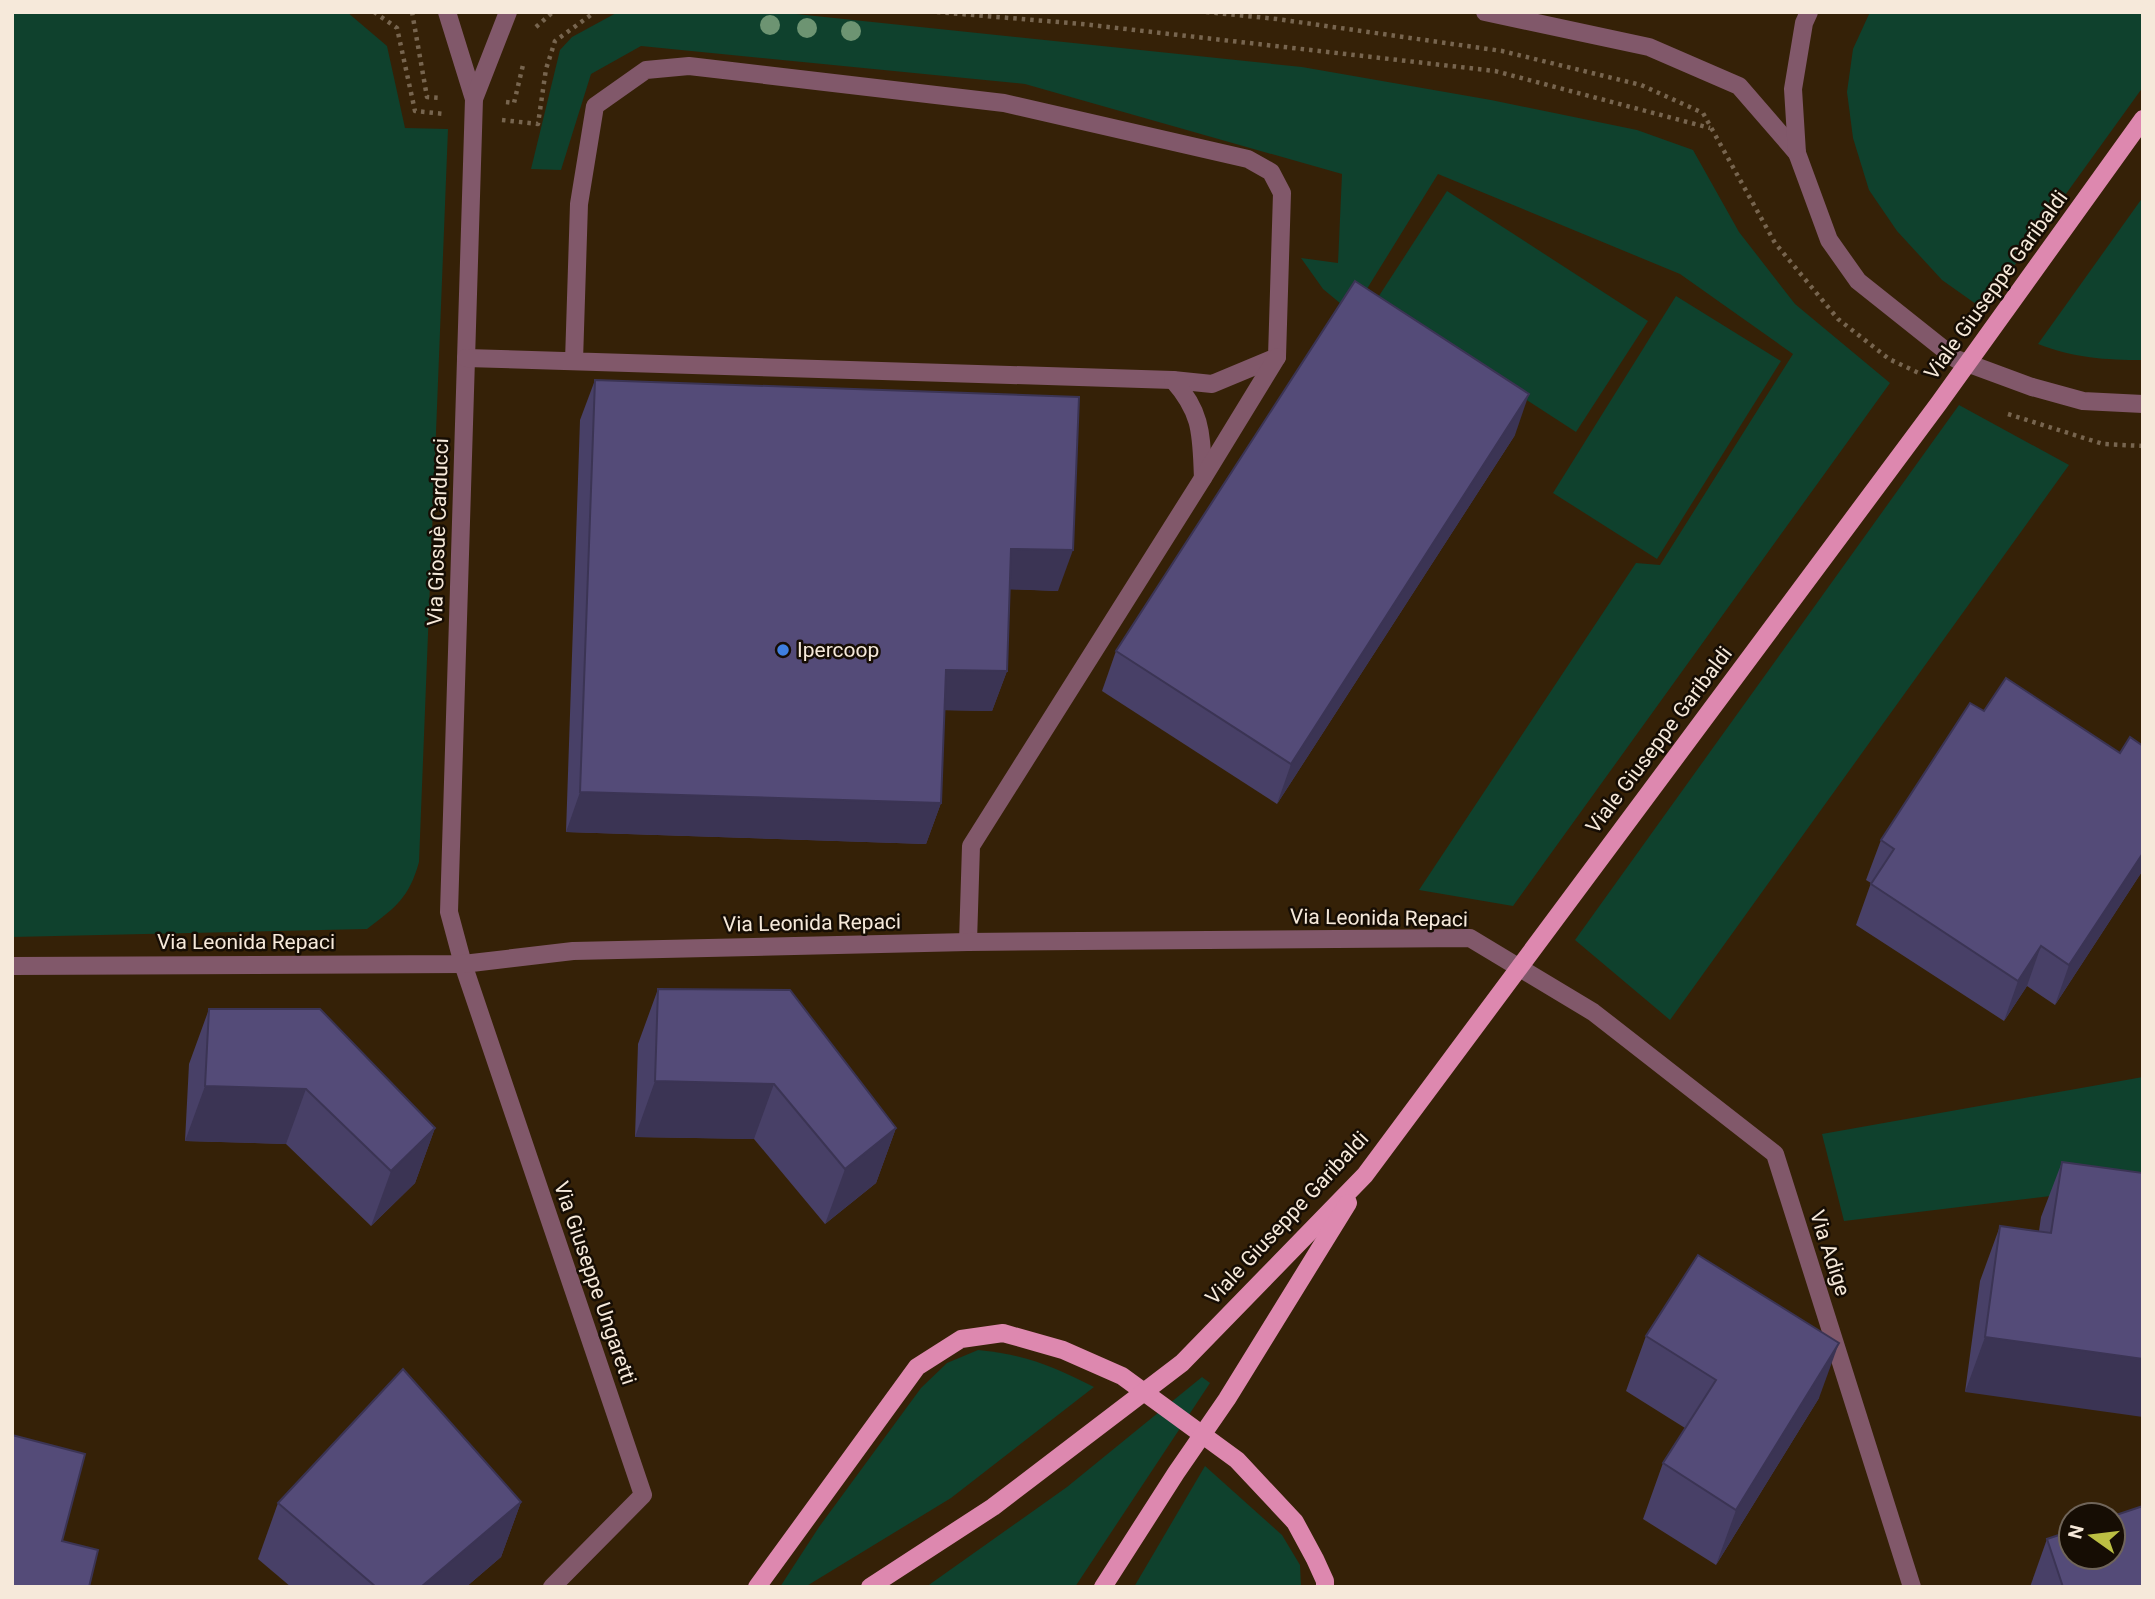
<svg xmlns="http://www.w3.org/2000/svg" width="2155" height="1599" font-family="Roboto,sans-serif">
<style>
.green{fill:#0f412d}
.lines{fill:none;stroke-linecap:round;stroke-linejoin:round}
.path{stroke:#77654f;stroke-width:4.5;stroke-dasharray:3.5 5;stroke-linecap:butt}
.minor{stroke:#81586a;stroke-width:18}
.major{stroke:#dd88af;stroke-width:18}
.tree{fill:#6d9472}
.wall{fill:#484067}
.shaded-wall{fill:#3b3454}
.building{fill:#544b78;stroke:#3b3454;stroke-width:2}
.shop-dot{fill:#3f7fe0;stroke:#160d04;stroke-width:2.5}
.labels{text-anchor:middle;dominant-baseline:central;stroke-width:5;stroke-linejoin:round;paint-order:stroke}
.street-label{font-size:21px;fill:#f6e9da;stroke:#160d04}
.poi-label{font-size:21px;fill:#f6e9da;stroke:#160d04;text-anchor:start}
</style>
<rect width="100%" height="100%" fill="#352107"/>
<g class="green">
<path d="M12,12H347L387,46L405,128L448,129L419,862C409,898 396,907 367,929L12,937Z"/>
<polygon points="618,12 777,12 1302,67 1491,100 1637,130 1693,150 1739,232 1795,304 1890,383 1513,906 1419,890 1636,563 1660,565 1793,354 1680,274 1438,174 1352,313 1323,289 1301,258 1338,263 1342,174 1025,84 641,46 591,74 561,170 531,169 560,50 572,37"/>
<polygon points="1870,12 2143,12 2143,87 1983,309 1942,280 1897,231 1869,190 1853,138 1847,92 1853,49"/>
<polygon points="1447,191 1648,321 1576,432 1375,302"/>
<path d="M2143,197V360C2104,360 2075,358 2038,344Z"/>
<polygon points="1676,296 1781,361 1657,559 1553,493"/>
<polygon points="1959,405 2069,465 1670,1020 1575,940"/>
<polygon points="2143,1077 2143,1185 1844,1221 1822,1134"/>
<path d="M978,1350C1027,1355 1050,1365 1094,1387L951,1498L805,1587H780L819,1527L921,1388L947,1363Z"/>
<polygon points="1202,1377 1210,1383 1075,1587 926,1587 1067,1487"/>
<polygon points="1205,1466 1282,1535 1300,1565 1301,1587 1134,1587"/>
</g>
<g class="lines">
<g class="path">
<polyline points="374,12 397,28 415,111 445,114"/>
<polyline points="412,12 427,97 441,98"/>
<polyline points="937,12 1082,24 1495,71 1710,128"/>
<polyline points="1206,12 1277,19 1502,51 1641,85 1703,113 1775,243 1838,319 1889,359 1921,374"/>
<polyline points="536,27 553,12"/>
<polyline points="506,102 514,103 523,65"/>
<polyline points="502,120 538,124 546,69 555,41 595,12"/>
<polyline points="2008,414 2103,444 2143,446"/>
</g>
<g class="minor">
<polyline points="447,12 474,99"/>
<polyline points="508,12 474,99 449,912 463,964 643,1495 552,1587"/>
<polyline points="1485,12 1649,47 1739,86 1797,153"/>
<polyline points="1809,12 1804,23 1793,89 1797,153 1829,240 1858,281 1956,359 2032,387 2083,401 2143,404"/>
<polyline points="466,358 1173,380 1212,384 1277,357 1282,193 1271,172 1248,159 1004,103 689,66 646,70 595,106 579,204 574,361"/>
<path d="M1173,380C1203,414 1201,435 1203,478"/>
<polyline points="968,942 971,846 1203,478 1277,357"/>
<polyline points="12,966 463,964 573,951 968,942 1470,938 1593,1012 1775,1154 1912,1587"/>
</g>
<g class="major">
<polyline points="757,1587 917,1367 961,1339 1003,1333 1063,1350 1122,1376 1237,1460 1295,1522 1315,1559 1325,1581 1325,1587"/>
<polyline points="870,1587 993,1507 1182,1363 1365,1175 1939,403 2143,119"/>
<polyline points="1103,1587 1176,1473 1227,1399 1348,1203"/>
</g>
</g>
<g class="tree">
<circle cx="770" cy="25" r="10"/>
<circle cx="807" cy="28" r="10"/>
<circle cx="851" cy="31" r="10"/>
</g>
<g class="wall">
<polygon points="595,380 1058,591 1010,589 1007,671 992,711 944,710 941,803 926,844 566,832 580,420"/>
<polygon points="1515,435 1277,804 1102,691 1116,651"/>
<polygon points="1984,711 2120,753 2143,746 2143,870 2055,1005 2027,986 2004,1021 1856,925 1871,883 1866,880 1881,840"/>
<polygon points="658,989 896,1128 876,1183 825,1224 754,1139 635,1137 638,1044"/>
<polygon points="209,1009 435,1128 415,1183 371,1226 286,1144 185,1141 189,1064"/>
<polygon points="2062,1162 2143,1173 1965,1392 1980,1281 2000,1226 2039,1231 2041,1217"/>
<polygon points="1646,1336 1819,1398 1716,1565 1643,1519 1663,1463 1685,1428 1626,1391"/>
<polygon points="521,1502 501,1557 466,1587 291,1587 258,1559 278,1503"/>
<polygon points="2047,1539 2143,1587 2030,1587"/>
</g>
<g class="shaded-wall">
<polygon points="1529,394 1515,435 1277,804 1291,764"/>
<polygon points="1011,549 1073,550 1058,591 997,589"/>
<polygon points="946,670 1007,671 992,711 931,710"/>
<polygon points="580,792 941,803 926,844 566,832"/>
<polygon points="2143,853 2143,870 2055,1005 2069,965"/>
<polygon points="2041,946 2027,986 2004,1021 2018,981"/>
<polygon points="655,1081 774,1084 754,1139 635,1137"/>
<polygon points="205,1086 306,1089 286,1144 185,1141"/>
<polygon points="435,1128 415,1183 371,1226 391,1171"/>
<polygon points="896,1128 876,1183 825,1224 845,1169"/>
<polygon points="1985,1337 2143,1359 2143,1417 1965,1392"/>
<polygon points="1839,1343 1819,1398 1716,1565 1736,1510"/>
<polygon points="521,1502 501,1557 466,1587 421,1587"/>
</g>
<g class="building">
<polygon points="1355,281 1529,394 1291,764 1116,651"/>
<polygon points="595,380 1079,397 1073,550 1011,549 1007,671 946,670 941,803 580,792"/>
<polygon points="2006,678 2120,753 2130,737 2143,746 2143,853 2069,965 2041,946 2018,981 1871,884 1894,849 1881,840 1970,703 1984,711"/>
<polygon points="658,989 790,990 896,1128 845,1169 774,1084 655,1081"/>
<polygon points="209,1009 320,1009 435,1128 391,1171 306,1089 205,1086"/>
<polygon points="2062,1162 2143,1173 2143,1359 1985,1337 2000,1226 2051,1233"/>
<polygon points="1698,1255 1839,1343 1736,1510 1663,1463 1716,1380 1646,1336"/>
<polygon points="403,1369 521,1502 421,1587 376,1587 278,1503"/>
<polygon points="12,1435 85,1454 62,1541 98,1550 89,1587 12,1587"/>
<polygon points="2143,1506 2143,1587 2063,1587 2047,1539 2071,1531 2071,1557 2113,1557 2113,1516"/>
</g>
<circle class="shop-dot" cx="783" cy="650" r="7"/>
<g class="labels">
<g class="street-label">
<text transform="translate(1996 285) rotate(-54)">Viale Giuseppe Garibaldi</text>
<text transform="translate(438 532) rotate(-88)">Via Giosuè Carducci</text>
<text transform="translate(1659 740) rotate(-53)">Viale Giuseppe Garibaldi</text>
<text transform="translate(1379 918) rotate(1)">Via Leonida Repaci</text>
<text transform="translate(812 923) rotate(-1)">Via Leonida Repaci</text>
<text x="246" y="942">Via Leonida Repaci</text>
<text transform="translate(1287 1218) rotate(-47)">Viale Giuseppe Garibaldi</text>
<text transform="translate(1830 1253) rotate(72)">Via Adige</text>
<text transform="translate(595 1283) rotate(71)">Via Giuseppe Ungaretti</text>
</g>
<g class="poi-label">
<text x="797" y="650">Ipercoop</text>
</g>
</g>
<rect width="2155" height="1599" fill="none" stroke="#f6e9da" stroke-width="28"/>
<g transform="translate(2092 1536) rotate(284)"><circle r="33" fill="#160d04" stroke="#70655a" stroke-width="2"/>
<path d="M0-5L12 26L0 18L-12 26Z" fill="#bcbf43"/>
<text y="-10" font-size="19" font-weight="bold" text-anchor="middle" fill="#f6e9da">N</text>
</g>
</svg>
